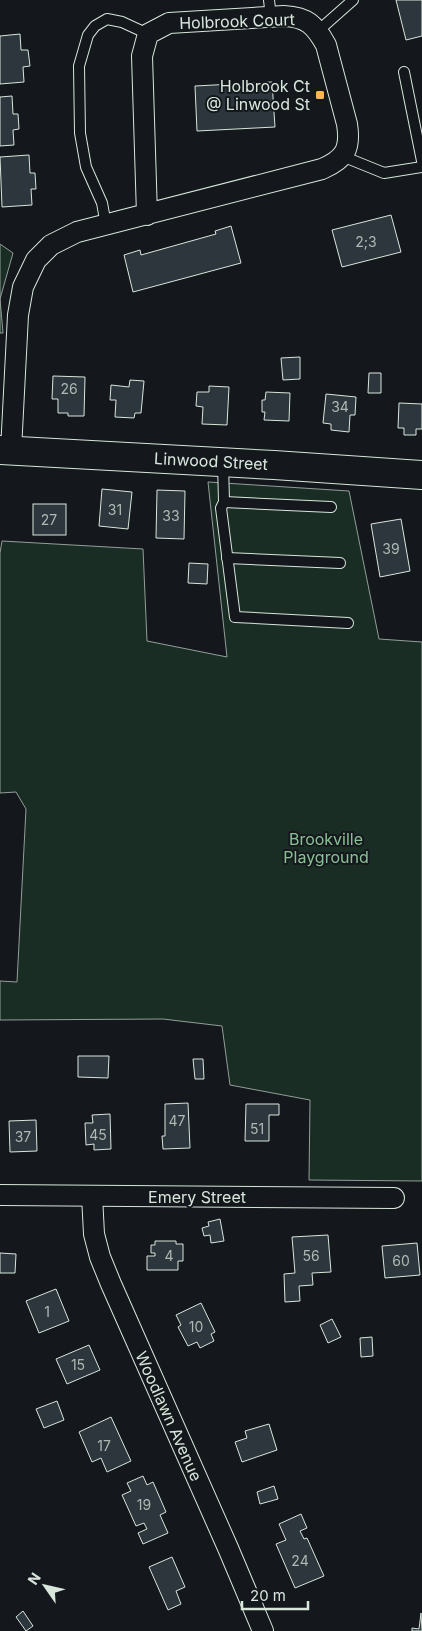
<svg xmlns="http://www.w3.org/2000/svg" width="422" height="1631" font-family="Inter,sans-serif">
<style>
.green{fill:#1a2d24;stroke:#939e99}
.building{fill:#2c363c;stroke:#d8e6dc}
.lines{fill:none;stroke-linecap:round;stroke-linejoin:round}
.service-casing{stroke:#d8e6dc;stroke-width:12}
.minor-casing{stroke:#d8e6dc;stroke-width:22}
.secondary-casing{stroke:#d8e6dc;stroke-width:30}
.service{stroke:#14181c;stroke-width:10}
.minor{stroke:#14181c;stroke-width:20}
.secondary{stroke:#14181c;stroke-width:28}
.poi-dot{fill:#ffb74d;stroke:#14181c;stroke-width:2}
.labels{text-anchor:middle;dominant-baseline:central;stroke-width:4;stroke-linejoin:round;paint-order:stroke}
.number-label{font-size:14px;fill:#adbab4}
.street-label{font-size:16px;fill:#d8e6dc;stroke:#14181c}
.poi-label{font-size:16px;fill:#d8e6dc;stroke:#14181c;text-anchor:end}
.park-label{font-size:16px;fill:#8ac095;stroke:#14181c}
</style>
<rect width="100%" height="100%" fill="#14181c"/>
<g class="green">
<polygon points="0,244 13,253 0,299 3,333 0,333"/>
<polygon points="208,482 349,491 379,639 422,642 422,1181 309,1180 310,1100 230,1085 222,1026 163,1019 0,1020 0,981 17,982 26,809 16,792 0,793 0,553 2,541 143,549 147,641 227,657"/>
</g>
<g class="building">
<polygon points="396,0 422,0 422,36 406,40"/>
<polygon points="20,34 21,50 28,50 30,66 23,67 24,82 0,84 0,36"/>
<polygon points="272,82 275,127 197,131 195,86"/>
<polygon points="12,96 13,114 18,114 19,129 13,130 14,145 0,146 0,97"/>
<polygon points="29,155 30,173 35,173 36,189 31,189 32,205 2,207 0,157"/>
<polygon points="391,215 401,252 342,267 332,230"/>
<polygon points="231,226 241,263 133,292 124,255 140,250 141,255 216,234 215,231"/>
<polygon points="300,357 300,379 283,380 281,358"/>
<polygon points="369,373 381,373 381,393 368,393"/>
<polygon points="53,376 85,377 84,416 68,416 68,413 58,413 58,399 52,399"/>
<polygon points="130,380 144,381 141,413 135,413 134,418 115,417 116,400 110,400 111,385 129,387"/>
<polygon points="209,386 229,387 227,425 202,424 203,407 196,406 197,392 209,392"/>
<polygon points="266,392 290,393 289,421 264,420 265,412 262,412 262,400 265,400"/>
<polygon points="326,394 356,397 355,415 350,415 349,432 331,430 331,424 323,423"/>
<polygon points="399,403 422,404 422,429 416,429 416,435 404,435 404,428 398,428"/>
<polygon points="102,489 132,492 128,529 99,526"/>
<polygon points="157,490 185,491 184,539 156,538"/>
<rect x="33" y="504" width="33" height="31"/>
<polygon points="401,519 410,571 380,577 371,524"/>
<polygon points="189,563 208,564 207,584 188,583"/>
<polygon points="78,1056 109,1056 108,1078 78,1077"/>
<polygon points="193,1059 203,1059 204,1079 195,1079"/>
<polygon points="188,1103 190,1148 163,1149 162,1136 165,1136 165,1104"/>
<polygon points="246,1104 279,1104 279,1115 269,1115 269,1141 245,1141"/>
<polygon points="110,1114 111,1149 94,1150 94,1144 86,1145 85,1123 93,1123 92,1115"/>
<polygon points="36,1120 37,1151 10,1152 9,1121"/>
<polygon points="220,1219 224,1241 211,1243 210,1235 204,1236 202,1228 209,1226 208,1222"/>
<polygon points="328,1235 331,1272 312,1273 313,1285 299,1286 300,1301 285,1302 284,1274 295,1273 292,1237"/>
<polygon points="155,1241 176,1241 176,1244 183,1244 183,1261 178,1261 178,1270 147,1270 147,1256 155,1256 155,1253 151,1253 151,1245 155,1245"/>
<polygon points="417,1243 420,1275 385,1278 382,1246"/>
<polygon points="0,1253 16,1254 15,1273 0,1273"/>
<polygon points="56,1289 69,1321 39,1333 26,1301"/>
<polygon points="201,1303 215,1332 211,1334 214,1341 200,1348 197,1342 188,1346 178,1327 181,1325 176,1315"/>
<polygon points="332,1319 341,1337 328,1343 320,1325"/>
<polygon points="372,1337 373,1356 361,1357 360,1338"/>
<polygon points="89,1345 100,1370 67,1384 56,1359"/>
<polygon points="57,1401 64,1420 44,1428 36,1409"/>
<polygon points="111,1417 131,1461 107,1472 101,1458 92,1462 79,1432"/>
<polygon points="269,1424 277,1450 242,1462 235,1442 247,1438 245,1431"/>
<polygon points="143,1476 147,1485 153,1482 166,1512 160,1515 168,1533 143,1544 138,1533 147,1529 144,1523 136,1526 122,1495 131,1491 127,1483"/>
<polygon points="274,1486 278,1499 260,1504 257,1492"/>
<polygon points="301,1514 307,1528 300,1531 304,1539 307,1538 324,1576 295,1588 276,1544 286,1540 279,1524"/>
<polygon points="172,1557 185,1587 176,1591 181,1604 168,1610 149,1567"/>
<polygon points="23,1611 33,1626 26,1631 16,1617"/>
<polygon points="421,1613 422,1631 412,1631 412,1628 419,1629"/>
</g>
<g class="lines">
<g class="service-casing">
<g id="service">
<polyline points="269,0 271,17"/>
<polyline points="318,31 353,0"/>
<polyline points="404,72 422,161"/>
<polyline points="342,156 384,173 422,167"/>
<polyline points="106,225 102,203 86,167 80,133 79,66 88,35 95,26 107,19 122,22 148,34"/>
<polyline points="223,463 224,502 221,508 235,617 348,623"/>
<polyline points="224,502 331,507"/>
<polyline points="227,558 340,563"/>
</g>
</g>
<g class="minor-casing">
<g id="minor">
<path d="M11,450L18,315L23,287L36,260L51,245L77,232L322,169C345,159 351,149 347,124L326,45C315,25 307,17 284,16L169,23L148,34L142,56L147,215"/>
<polyline points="0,1195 394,1198"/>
<polyline points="92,1196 94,1234 100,1257 111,1284 228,1548 263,1631"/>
</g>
</g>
<g class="secondary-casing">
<polyline id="secondary" points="0,450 274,465 422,475"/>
</g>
<use href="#service" class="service"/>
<use href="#minor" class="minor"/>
<use href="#secondary" class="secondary"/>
</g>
<rect class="poi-dot" x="315" y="90" width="10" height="10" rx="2.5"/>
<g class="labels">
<g class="number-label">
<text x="366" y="241">2;3</text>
<text x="69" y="388">26</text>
<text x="340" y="406">34</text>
<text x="115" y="509">31</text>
<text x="171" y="515">33</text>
<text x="49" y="519">27</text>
<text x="391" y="548">39</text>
<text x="177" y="1120">47</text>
<text x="257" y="1128">51</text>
<text x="98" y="1134">45</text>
<text x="23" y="1136">37</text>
<text x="169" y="1255">4</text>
<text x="311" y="1255">56</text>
<text x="401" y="1260">60</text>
<text x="47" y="1311">1</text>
<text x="196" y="1326">10</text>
<text x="78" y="1364">15</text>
<text x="104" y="1445">17</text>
<text x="144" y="1504">19</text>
<text x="300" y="1560">24</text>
</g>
<g class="street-label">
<text transform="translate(237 21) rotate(-2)">Holbrook Court</text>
<text transform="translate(211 461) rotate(3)">Linwood Street</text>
<text x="197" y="1197">Emery Street</text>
<text transform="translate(169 1416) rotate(66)">Woodlawn Avenue</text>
</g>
<g class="poi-label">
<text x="310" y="86">Holbrook Ct<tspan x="310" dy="18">@ Linwood St</tspan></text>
</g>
<g class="park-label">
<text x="326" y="839">Brookville<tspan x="326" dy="18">Playground</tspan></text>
</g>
</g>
<g transform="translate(45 1586) rotate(304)" stroke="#14181c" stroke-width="4" paint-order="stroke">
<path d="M0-4L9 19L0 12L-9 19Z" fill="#d8e6dc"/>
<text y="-8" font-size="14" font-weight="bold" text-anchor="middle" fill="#d8e6dc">N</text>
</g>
<path d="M242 1601v8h66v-8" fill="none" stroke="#d8e6dc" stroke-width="2.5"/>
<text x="250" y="1601" font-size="15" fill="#d8e6dc" stroke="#14181c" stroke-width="4" paint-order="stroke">20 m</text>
</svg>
